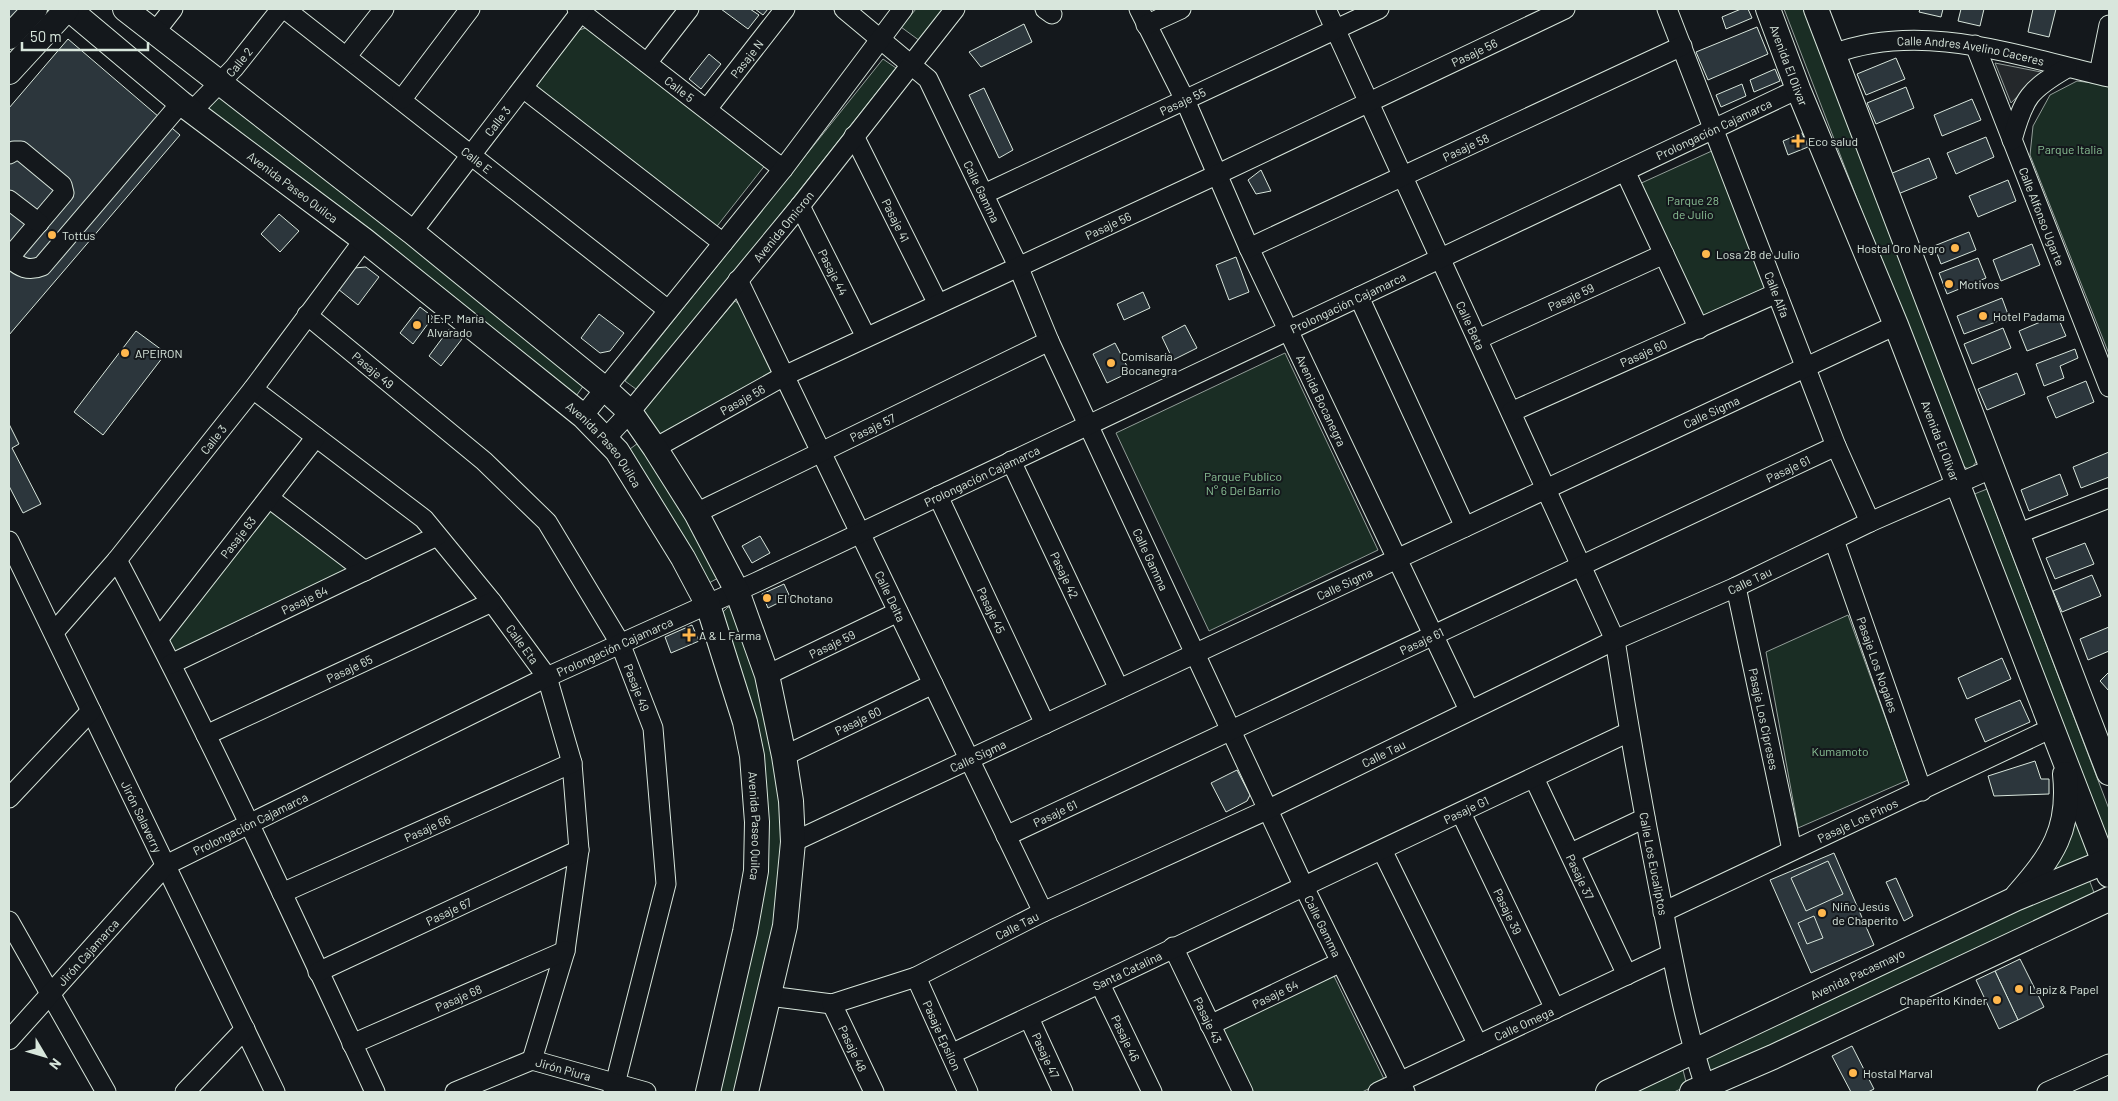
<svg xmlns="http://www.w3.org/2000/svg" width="2118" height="1101" font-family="Barlow,sans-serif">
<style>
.green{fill:#1a2d24;stroke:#939e99}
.parking{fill:#24282b;stroke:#939e99}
.building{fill:#2c363c;stroke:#d8e6dc}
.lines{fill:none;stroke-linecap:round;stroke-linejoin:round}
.minor-casing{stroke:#d8e6dc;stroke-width:21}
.major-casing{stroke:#d8e6dc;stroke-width:26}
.minor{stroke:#14181c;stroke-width:19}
.major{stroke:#14181c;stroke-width:24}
.poi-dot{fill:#ffb74d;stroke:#14181c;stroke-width:2}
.labels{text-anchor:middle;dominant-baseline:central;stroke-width:4;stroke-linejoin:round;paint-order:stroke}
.street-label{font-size:12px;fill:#d8e6dc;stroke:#14181c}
.poi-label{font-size:12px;fill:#d8e6dc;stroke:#14181c;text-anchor:start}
.park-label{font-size:12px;fill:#8ac095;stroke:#14181c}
</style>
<rect width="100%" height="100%" fill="#14181c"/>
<g class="green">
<polygon points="916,9 945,9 920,41 901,27"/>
<polygon points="1784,9 1803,9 1975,452 1976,462 1971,469 1966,468 1958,461"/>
<polygon points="589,27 766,164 714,230 534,89 579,30"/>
<polygon points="883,59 896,68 640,392 625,381"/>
<polygon points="2077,81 2109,85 2109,354 2030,155 2033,126 2050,95"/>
<polygon points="222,92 584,385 574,399 204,109"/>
<polygon points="1714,150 1769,290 1702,321 1637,185"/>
<polygon points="735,301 746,309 779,378 662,441 641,412"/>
<polygon points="1285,353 1378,550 1209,631 1116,433"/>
<polygon points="642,440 722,576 707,584 626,452"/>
<polygon points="1987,489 2109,809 2109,836 2105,838 1972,495"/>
<polygon points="273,508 353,572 174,656 166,643"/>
<polygon points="728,607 735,608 763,690 785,797 776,921 736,1092 716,1092 766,871 721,614"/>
<polygon points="1848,615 1908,780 1798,828 1766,652"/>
<polygon points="2075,806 2095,856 2043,878"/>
<polygon points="2088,877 2095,895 1708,1074 1699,1057"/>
<polygon points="1332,972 1385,1081 1362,1092 1246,1092 1214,1027"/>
<polygon points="1683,1070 1687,1086 1674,1092 1635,1092"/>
</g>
<polygon class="parking" points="1995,63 2041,72 2011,103"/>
<g class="building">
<polygon points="9,9 22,9 9,24"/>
<polygon points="721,9 750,9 759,15 748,29"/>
<polygon points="755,9 768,9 763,15"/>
<polygon points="1741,9 1748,9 1752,18 1726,29 1722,17"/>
<polygon points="1920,9 1943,9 1941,17 1919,12"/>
<polygon points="1961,9 1984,9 1980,26 1958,21"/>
<polygon points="2033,9 2056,9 2049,37 2028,32"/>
<polygon points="1024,24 1032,42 981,67 969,52"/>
<polygon points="1757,27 1768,54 1708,80 1696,52"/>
<polygon points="68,39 180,135 9,335 9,108"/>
<polygon points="709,54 721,64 701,89 689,79"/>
<polygon points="1896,58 1905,79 1866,95 1857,74"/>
<polygon points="1775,69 1780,81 1754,92 1750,80"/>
<polygon points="1742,84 1746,96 1721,107 1716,95"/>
<polygon points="1906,87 1914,108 1876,124 1867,103"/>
<polygon points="984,88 1013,150 999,158 969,95"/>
<polygon points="1972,99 1981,120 1942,136 1934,115"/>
<polygon points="1802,133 1808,147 1788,155 1783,141"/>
<polygon points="1986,137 1994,157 1956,174 1947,153"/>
<polygon points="1929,158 1937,178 1898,194 1890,174"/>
<polygon points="1261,170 1271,191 1256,194 1248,180"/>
<polygon points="2008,180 2016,201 1978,217 1969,196"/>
<polygon points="279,214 299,231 280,252 261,234"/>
<polygon points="1969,232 1976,250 1941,264 1934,246"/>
<polygon points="2032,244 2040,265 2001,281 1993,260"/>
<polygon points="1236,257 1249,292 1229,300 1216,265"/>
<polygon points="1978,258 1986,278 1947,294 1939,273"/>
<polygon points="366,267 379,277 358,305 338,289 354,268"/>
<polygon points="1143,292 1150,308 1124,320 1117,304"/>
<polygon points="2002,298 2009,317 1964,334 1957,316"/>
<polygon points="420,307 433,317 413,344 400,333"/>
<polygon points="599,314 624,333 610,351 600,353 581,338"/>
<polygon points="2057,315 2066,336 2027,351 2019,331"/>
<polygon points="1185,325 1197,348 1173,360 1162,337"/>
<polygon points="2003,328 2011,348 1972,364 1964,344"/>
<polygon points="449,329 462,339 441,366 429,356"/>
<polygon points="136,331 166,353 103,435 74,412"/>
<polygon points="1115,343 1130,372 1107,383 1093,354"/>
<polygon points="2075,349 2078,358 2060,366 2064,378 2044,386 2036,364"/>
<polygon points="2017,373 2025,394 1987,410 1978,389"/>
<polygon points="2086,381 2094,402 2056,418 2047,397"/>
<polygon points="9,424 19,444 12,448 41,504 23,513 9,486"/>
<polygon points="2109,452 2109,477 2081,488 2073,467"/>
<polygon points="2060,474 2068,495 2029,511 2021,490"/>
<polygon points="760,536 770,553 752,563 742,546"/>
<polygon points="2085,543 2094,564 2055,579 2046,558"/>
<polygon points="2092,575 2101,596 2062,612 2053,591"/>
<polygon points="784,584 790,597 768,608 762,594"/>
<polygon points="692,625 699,641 671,653 665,637"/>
<polygon points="2109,627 2109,651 2088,660 2080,639"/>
<polygon points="2002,658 2011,679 1967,699 1958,678"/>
<polygon points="2109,672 2109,691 2100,681"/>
<polygon points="2020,700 2030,722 1985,742 1975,719"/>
<polygon points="2035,761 2041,779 2049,779 2049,794 1994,796 1988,776"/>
<polygon points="1237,770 1250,795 1247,801 1226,812 1211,783"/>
<polygon points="1834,853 1874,945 1811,973 1770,880"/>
<polygon points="1828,861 1843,894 1806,911 1791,878"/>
<polygon points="1896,878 1913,916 1904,921 1886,882"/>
<polygon points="1814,916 1823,938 1807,944 1798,923"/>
<polygon points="2020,959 2044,1007 2018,1020 1995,971"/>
<polygon points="1995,971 2018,1020 1999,1029 1976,980"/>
<polygon points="1852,1046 1874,1089 1868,1092 1851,1092 1832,1056"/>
</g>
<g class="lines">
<g class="minor-casing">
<g id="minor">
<path id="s1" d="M285,9L668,310"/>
<path id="s2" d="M577,9L783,169"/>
<path id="s3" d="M844,9L928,79L1018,266L1049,341L1304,887L1405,1092"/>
<polyline points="1045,9 1052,14"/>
<path id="s4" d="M1139,9L1185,100L1249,248L1469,710"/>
<path id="s5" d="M1326,9L1615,640C1628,725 1643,810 1660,894C1673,959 1684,1023 1705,1086"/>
<path id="s6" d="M1667,9L1836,446L1870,522"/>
<polyline points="1146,25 1181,9"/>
<polyline points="155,32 173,9"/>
<path id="s7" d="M1975,45L2109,387"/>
<path id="s8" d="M1833,54C1923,20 2020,57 2109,77"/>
<polyline points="347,56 384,9"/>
<polyline points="647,63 689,9"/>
<polyline points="2099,74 2109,25"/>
<polyline points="523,88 723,243"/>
<polyline points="402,99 470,9"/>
<path id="s9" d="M707,109L785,9"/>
<path id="s10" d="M192,111L234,68L281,9"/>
<path id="s11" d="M854,136L938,304"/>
<path d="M2012,140C2024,97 2029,90 2067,68"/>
<polyline points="9,154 14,151 21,151 62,185 64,193 9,258"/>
<polyline points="1625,171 1699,329"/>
<path id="s12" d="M984,194L1379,9"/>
<polyline points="9,200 39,223"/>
<path id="s13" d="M800,206L866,337"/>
<path id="s14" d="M412,232L583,9"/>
<path id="s15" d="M1249,248L1682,46"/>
<path d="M9,258C20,267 28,272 42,266L181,103"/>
<path id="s16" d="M738,280L1043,912"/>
<polyline points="1359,297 1465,527"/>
<path id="s17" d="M307,315L484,461L547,522L620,643L653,728L666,884L613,1092"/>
<path id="s18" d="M1478,339L1664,254"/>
<path id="s19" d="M253,389L424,519L492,602L547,677L572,763L579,850L565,951L532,1060"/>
<path id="s20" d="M1511,412L1777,293"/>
<polyline points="583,416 783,169 903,9"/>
<path id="s21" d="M606,438L630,412L800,206L955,9"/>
<path id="s22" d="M655,448L784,376L1216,175L1565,9"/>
<path id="s23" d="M1011,461L1119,689"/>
<path id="s24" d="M938,496L1045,724"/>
<polyline points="269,498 365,571"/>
<path id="s25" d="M696,513L1049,341"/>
<polyline points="2017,534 2109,498"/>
<path id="s26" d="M1834,540L1922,791"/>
<path id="s27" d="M9,541L275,1092"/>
<path d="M117,560C209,734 292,913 375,1092"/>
<path id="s28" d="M1736,587L1792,850"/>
<path id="s29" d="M54,632L117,560L253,389L364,240"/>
<path id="s30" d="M159,638L316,437"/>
<path id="s31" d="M171,664L437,536"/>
<path id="s32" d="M767,675L898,612"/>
<path id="s33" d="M206,735L492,602"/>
<path id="s34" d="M784,756L933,684"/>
<path id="s35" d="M1534,778L1627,975"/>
<polyline points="9,798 91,711"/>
<path id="s36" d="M1461,813L1555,1009"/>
<path id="s37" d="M1006,836L1836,446"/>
<path id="s38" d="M793,842L1896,325"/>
<polyline points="1382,850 1478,1045"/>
<polyline points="1571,853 1645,818"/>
<path id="s39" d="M282,893L572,763"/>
<path id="s40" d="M1663,912L2052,728"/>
<polyline points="9,921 106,1092"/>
<path id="s41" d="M1173,947L1243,1092"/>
<path id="s42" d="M318,972L579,850"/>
<path id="s43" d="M916,977L968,1092"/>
<path id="s44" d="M1100,984L1152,1092"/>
<path id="s45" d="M769,996L832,1004L916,977L1043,912L1269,809L1615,640L1736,587L1870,522L1991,469"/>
<path id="s46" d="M832,1004L874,1092"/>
<path id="s47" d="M1029,1018L1063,1092"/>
<path id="s48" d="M1210,1025L1341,962"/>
<path id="s49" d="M9,1040L166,865L547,677L757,582L1798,89"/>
<path id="s50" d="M352,1044L565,951"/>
<path id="s51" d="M951,1054L1629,732"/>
<polyline points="185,1092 245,1029"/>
<path id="s52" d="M455,1092L532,1060L646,1092"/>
<path id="s53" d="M1378,1092L1671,954"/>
<polyline points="2047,1092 2109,1064"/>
</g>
</g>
<g class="major-casing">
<g id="major">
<path id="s54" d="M69,9L181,103L364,240L583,416L617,451L683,558L708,605L745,722L752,756L757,822L756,871L745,932L708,1092"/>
<polyline points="125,9 412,232 605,389 630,412 655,448 696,513 737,591 767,675 784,756 791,801 793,842 785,926 746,1092"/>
<path id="s55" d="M1768,9L1798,89L1896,325L2109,875"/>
<polyline points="1816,9 2109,773"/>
<polyline points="9,37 35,9"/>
<polyline points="9,72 67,9"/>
<path d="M2017,896C2052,856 2071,830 2065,774"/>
<path id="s56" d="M1608,1092L2015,899L2109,860"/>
<polyline points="1692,1092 1773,1057 2109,899"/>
</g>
</g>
<use href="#minor" class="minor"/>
<use href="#major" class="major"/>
</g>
<g class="poi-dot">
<path d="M1795.5 133.5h5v5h5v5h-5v5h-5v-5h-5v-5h5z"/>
<circle cx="52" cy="235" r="5"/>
<circle cx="1955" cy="248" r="5"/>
<circle cx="1706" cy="254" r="5"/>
<circle cx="1949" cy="284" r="5"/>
<circle cx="1983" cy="316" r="5"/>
<circle cx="417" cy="325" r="5"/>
<circle cx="125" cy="353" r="5"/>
<circle cx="1111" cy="363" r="5"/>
<circle cx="767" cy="598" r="5"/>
<path d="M686.5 627.5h5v5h5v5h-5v5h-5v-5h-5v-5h5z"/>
<circle cx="1822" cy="913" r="5"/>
<circle cx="2019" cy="989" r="5"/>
<circle cx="1997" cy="1000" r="5"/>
<circle cx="1853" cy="1073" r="5"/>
</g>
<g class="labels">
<g class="street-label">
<text stroke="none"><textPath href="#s22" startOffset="910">Pasaje 56</textPath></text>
<text stroke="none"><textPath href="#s8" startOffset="140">Calle Andres Avelino Caceres</textPath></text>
<text stroke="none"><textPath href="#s9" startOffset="64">Pasaje N</textPath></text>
<text stroke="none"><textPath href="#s10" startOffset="68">Calle 2</textPath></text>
<text stroke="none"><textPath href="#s55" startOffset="60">Avenida El Olivar</textPath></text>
<text stroke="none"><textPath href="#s2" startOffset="130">Calle 5</textPath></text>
<text stroke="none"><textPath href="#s12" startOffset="219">Pasaje 55</textPath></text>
<text stroke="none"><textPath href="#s14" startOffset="140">Calle 3</textPath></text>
<text stroke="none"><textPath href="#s49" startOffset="1949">Prolongación Cajamarca</textPath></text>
<text stroke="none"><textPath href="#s15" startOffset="239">Pasaje 58</textPath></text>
<text stroke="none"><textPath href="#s1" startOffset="244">Calle E</textPath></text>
<text stroke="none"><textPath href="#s54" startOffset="286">Avenida Paseo Quilca</textPath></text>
<text stroke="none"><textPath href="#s3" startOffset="234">Calle Gamma</textPath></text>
<text stroke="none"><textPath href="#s7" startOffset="184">Calle Alfonso Ugarte</textPath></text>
<text stroke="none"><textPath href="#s11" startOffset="94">Pasaje 41</textPath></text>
<text stroke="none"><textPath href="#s21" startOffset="276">Avenida Omicron</textPath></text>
<text stroke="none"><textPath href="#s22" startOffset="505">Pasaje 56</textPath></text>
<text stroke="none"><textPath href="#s13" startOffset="74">Pasaje 44</textPath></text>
<text stroke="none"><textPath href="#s6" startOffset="306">Calle Alfa</textPath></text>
<text stroke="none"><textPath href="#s18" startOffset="102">Pasaje 59</textPath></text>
<text stroke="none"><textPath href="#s49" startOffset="1544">Prolongación Cajamarca</textPath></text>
<text stroke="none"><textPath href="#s5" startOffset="348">Calle Beta</textPath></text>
<text stroke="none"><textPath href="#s20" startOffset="145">Pasaje 60</textPath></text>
<text stroke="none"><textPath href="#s17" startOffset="86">Pasaje 49</textPath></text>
<text stroke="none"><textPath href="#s22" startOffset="100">Pasaje 56</textPath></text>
<text stroke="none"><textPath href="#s4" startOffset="432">Avenida Bocanegra</textPath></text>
<text stroke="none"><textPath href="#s38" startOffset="1014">Calle Sigma</textPath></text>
<text stroke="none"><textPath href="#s25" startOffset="196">Pasaje 57</textPath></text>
<text stroke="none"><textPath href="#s29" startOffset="250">Calle 3</textPath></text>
<text stroke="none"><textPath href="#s55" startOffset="465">Avenida El Olivar</textPath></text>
<text stroke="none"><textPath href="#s54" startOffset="691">Avenida Paseo Quilca</textPath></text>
<text stroke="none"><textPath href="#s37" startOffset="864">Pasaje 61</textPath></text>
<text stroke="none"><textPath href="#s49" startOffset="1139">Prolongación Cajamarca</textPath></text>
<text stroke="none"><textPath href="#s30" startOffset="128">Pasaje 63</textPath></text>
<text stroke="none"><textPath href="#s3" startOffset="639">Calle Gamma</textPath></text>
<text stroke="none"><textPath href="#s23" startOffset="126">Pasaje 42</textPath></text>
<text stroke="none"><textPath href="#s45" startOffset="1075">Calle Tau</textPath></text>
<text stroke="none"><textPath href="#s38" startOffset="609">Calle Sigma</textPath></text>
<text stroke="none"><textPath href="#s16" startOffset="351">Calle Delta</textPath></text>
<text stroke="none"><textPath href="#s31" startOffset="148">Pasaje 64</textPath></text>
<text stroke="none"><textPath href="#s24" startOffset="126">Pasaje 45</textPath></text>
<text stroke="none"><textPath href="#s37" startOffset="459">Pasaje 61</textPath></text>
<text stroke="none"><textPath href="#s32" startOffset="72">Pasaje 59</textPath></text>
<text stroke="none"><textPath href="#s19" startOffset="374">Calle Eta</textPath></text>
<text stroke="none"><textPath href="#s49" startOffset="734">Prolongación Cajamarca</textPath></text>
<text stroke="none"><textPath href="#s26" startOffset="132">Pasaje Los Nogales</textPath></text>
<text stroke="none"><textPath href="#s33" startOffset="158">Pasaje 65</textPath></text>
<text stroke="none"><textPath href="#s17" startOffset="506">Pasaje 49</textPath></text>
<text stroke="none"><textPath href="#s28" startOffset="135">Pasaje Los Cipreses</textPath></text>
<text stroke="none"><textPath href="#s34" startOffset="82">Pasaje 60</textPath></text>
<text stroke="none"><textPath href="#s45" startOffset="670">Calle Tau</textPath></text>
<text stroke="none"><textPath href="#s38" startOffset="204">Calle Sigma</textPath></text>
<text stroke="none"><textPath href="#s51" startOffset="570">Pasaje G1</textPath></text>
<text stroke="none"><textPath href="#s37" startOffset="54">Pasaje 61</textPath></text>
<text stroke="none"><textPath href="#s27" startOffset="306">Jirón Salaverry</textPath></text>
<text stroke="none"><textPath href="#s40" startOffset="215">Pasaje Los Pinos</textPath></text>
<text stroke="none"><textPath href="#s49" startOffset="329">Prolongación Cajamarca</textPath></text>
<text stroke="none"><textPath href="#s54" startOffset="1111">Avenida Paseo Quilca</textPath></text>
<text stroke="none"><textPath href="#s39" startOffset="159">Pasaje 66</textPath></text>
<text stroke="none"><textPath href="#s5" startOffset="921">Calle Los Eucaliptos</textPath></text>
<text stroke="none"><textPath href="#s35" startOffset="109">Pasaje 37</textPath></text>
<text stroke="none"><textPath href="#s42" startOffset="144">Pasaje 67</textPath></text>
<text stroke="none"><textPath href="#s36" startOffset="109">Pasaje 39</textPath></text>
<text stroke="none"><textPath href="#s45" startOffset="265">Calle Tau</textPath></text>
<text stroke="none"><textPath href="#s3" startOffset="1044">Calle Gamma</textPath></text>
<text stroke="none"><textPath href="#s49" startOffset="118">Jirón Cajamarca</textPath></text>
<text stroke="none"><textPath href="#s51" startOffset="195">Santa Catalina</textPath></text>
<text stroke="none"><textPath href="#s56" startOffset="276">Avenida Pacasmayo</textPath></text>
<text stroke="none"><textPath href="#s48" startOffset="72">Pasaje 64</textPath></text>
<text stroke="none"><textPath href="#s50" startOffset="116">Pasaje 68</textPath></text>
<text stroke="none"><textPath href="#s41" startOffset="81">Pasaje 43</textPath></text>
<text stroke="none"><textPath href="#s53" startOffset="161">Calle Omega</textPath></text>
<text stroke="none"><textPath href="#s43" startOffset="64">Pasaje Epsilon</textPath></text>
<text stroke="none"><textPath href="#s44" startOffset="60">Pasaje 46</textPath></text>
<text stroke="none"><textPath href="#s46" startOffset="49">Pasaje 48</textPath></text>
<text stroke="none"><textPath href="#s47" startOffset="41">Pasaje 47</textPath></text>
<text stroke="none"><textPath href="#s52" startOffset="116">Jirón Piura</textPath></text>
</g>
<g class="poi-label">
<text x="1808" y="141">Eco salud</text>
<text x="62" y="235">Tottus</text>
<text x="1945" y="248" text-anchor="end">Hostal Oro Negro</text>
<text x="1716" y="254">Losa 28 de Julio</text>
<text x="1959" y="284">Motivos</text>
<text x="1993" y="316">Hotel Padama</text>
<text x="427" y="318">I.E.P. María<tspan x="427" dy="14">Alvarado</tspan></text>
<text x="135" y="353">APEIRON</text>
<text x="1121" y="356">Comisaría<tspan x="1121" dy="14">Bocanegra</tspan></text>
<text x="777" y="598">El Chotano</text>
<text x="699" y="635">A &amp; L Farma</text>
<text x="1832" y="906">Niño Jesús<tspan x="1832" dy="14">de Chaperito</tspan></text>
<text x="2029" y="989">Lapiz &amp; Papel</text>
<text x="1987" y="1000" text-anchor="end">Chaperito Kinder</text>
<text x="1863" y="1073">Hostal Marval</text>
</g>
<g class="park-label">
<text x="2070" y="149">Parque Italia</text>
<text x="1693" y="200">Parque 28<tspan x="1693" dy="14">de Julio</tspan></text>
<text x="1243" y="476">Parque Publico<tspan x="1243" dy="14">N° 6 Del Barrio</tspan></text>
<text x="1840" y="751">Kumamoto</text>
</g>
</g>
<rect width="2118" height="1101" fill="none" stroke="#d8e6dc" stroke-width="20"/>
<g transform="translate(45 1056) rotate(128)" stroke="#14181c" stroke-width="4" paint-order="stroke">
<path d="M0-4L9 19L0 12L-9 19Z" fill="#d8e6dc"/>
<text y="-8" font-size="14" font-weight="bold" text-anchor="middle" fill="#d8e6dc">N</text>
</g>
<path d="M22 42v8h126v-8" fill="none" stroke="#d8e6dc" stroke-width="2.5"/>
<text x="30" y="42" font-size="15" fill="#d8e6dc" stroke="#14181c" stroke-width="4" paint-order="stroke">50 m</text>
</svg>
